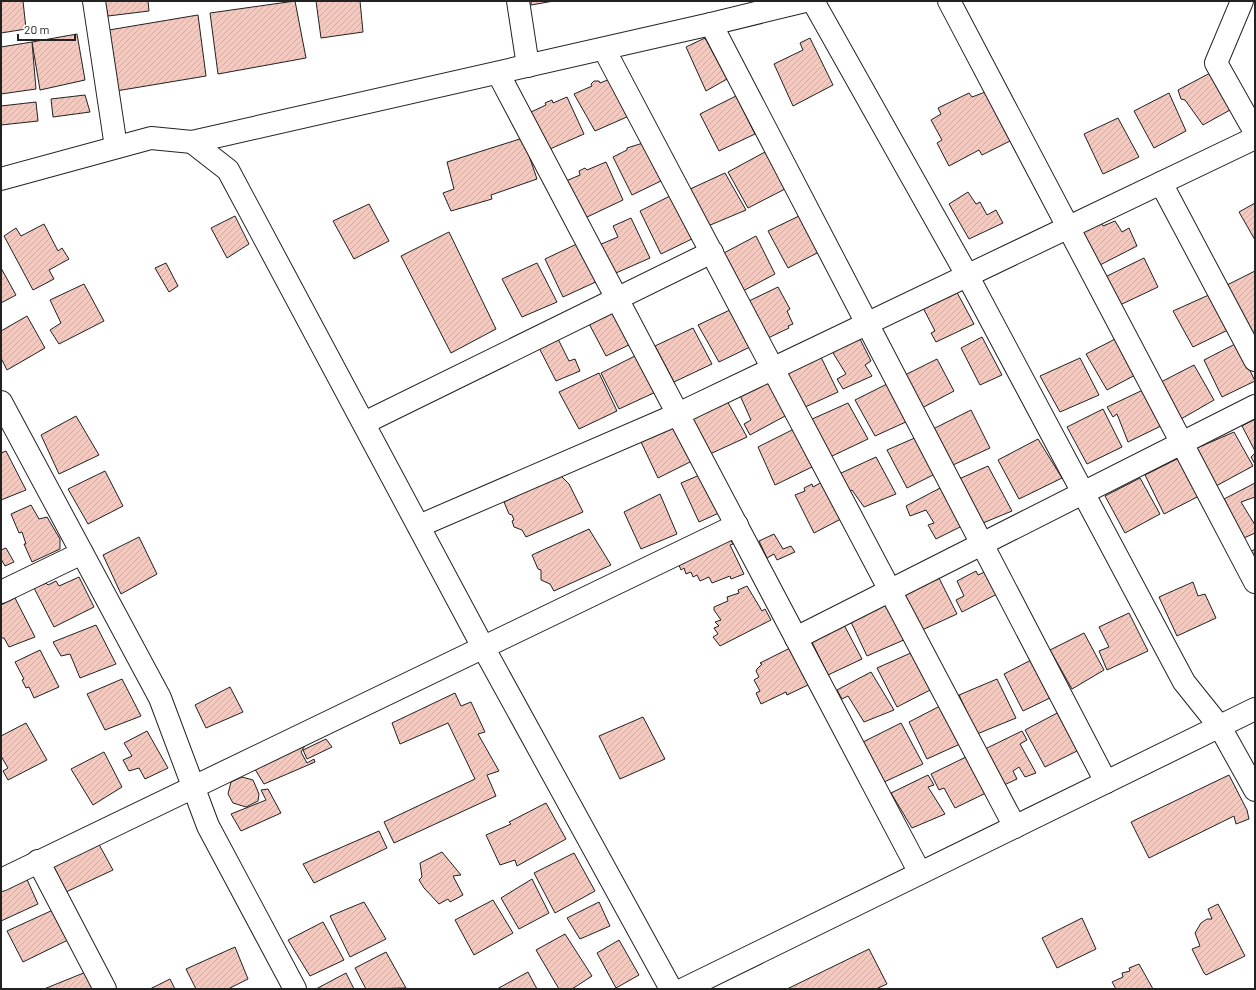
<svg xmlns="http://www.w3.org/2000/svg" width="1256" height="990" font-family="Barlow,sans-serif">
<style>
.building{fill:url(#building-hatch);stroke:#222}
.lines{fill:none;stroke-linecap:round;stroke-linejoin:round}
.minor-casing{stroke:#222;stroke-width:24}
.minor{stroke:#fff;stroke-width:22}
</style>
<defs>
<pattern id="building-hatch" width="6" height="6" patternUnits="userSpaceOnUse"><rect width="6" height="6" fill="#f3c9c0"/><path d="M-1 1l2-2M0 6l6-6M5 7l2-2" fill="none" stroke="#d0aca5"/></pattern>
</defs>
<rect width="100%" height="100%" fill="#fff"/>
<g class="building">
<polygon points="1,1 23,1 26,29 1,33"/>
<polygon points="105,1 148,1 149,11 108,16"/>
<polygon points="295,1 306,58 218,74 210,13"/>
<polygon points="316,1 360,1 363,32 321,38"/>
<polygon points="531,1 554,1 531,5"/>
<polygon points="198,15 206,76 116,91 109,30"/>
<polygon points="77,34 85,80 40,90 32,42"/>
<polygon points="705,38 727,79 706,91 686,47"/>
<polygon points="810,38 833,85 793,106 774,64 803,50 800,43"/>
<polygon points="32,42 36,89 1,94 1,47"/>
<polygon points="1212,72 1230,110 1203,125 1185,100 1181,99 1178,90"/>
<polygon points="610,79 629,116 595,131 574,94 592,86 591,84 594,81 599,81 600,83"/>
<polygon points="988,91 1012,140 982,155 979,150 949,166 937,143 942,140 931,120 941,114 938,108 969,93 972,97"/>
<polygon points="1169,93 1186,131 1154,148 1134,111"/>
<polygon points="85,95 90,112 53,117 51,99"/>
<polygon points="736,96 755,134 719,151 700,114"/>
<polygon points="567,97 584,134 550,149 531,112 546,105 545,103 552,100 553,103"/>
<polygon points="36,102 38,121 1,125 1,106"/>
<polygon points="1118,118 1139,157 1103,174 1084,134"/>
<polygon points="523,138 537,179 491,195 492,199 451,211 443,193 454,189 447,162"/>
<polygon points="643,143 663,180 632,195 613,157 627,150 627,148"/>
<polygon points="765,152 785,189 748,208 728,172"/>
<polygon points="606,162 623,200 585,218 566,181 580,175 579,171 585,168 587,170"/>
<polygon points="725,173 746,210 708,226 688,190"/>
<polygon points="968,192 976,204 980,202 987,215 996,210 1003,223 969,239 949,204"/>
<polygon points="674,194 696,237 661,254 640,211"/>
<polygon points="1255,203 1255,240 1239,212"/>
<polygon points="369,204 389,241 354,259 333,221"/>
<polygon points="801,215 819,252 788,268 768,231"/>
<polygon points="235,216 249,244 227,258 211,228"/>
<polygon points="1098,217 1103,226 1115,221 1122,232 1129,228 1137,246 1100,265 1078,226"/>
<polygon points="631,218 650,258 616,273 599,245 618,237 613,226"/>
<polygon points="44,224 58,251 62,248 69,259 49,270 54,279 33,290 4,236 16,228 21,236"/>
<polygon points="449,232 496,329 451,353 401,256"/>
<polygon points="756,236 775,274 741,292 722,254"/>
<polygon points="581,242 600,280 563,297 545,259"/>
<polygon points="1144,258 1158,287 1120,305 1105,277"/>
<polygon points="166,263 178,286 169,292 155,268"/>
<polygon points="537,263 557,302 522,317 502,279"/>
<polygon points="1,268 16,295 1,303"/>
<polygon points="1255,271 1255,335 1253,336 1227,285"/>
<polygon points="84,284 104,321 59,344 50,330 61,323 50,300"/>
<polygon points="778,287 790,309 787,311 793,324 788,326 789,328 766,339 749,301"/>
<polygon points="954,287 974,324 936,342 931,333 935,331 921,304"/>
<polygon points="1211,294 1228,330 1193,347 1173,311"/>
<polygon points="613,306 633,343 606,356 586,318"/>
<polygon points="732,309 752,346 719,362 698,325"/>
<polygon points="27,316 45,348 7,370 1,358 1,331"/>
<polygon points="693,328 712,364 674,382 655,346"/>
<polygon points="555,333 569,361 575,359 580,371 556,381 536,342"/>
<polygon points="858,335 871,361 865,365 872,376 843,389 837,379 846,374 830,348"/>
<polygon points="982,337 1002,375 980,385 961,348"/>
<polygon points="1119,337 1139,373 1107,390 1086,354"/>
<polygon points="1237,343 1255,381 1222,397 1204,360"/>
<polygon points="819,353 838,392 803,408 784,369"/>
<polygon points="639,354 658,391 619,409 601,373"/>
<polygon points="1080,358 1099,395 1060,412 1040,376"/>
<polygon points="937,359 954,391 922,408 905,375"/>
<polygon points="1194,365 1214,400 1181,419 1161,382"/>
<polygon points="599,373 617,411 579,429 559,392"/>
<polygon points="769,377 787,415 750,435 744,424 751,420 738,391"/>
<polygon points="889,383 908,421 875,436 855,400"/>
<polygon points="1145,389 1163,425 1128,442 1117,414 1113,417 1107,407"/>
<polygon points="726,399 747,437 710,454 691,416"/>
<polygon points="848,403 868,439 830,457 810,420"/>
<polygon points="1103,409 1122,447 1087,464 1067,427"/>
<polygon points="971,410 990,448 953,465 933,429"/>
<polygon points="76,416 99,455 59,474 41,435"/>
<polygon points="1255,419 1255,451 1242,426"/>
<polygon points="675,424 694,460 658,478 641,442"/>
<polygon points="794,429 814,466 775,485 758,447"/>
<polygon points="1234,432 1253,466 1216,486 1197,448"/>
<polygon points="917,437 935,474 907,488 887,450"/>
<polygon points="1038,439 1062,478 1019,499 998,460"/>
<polygon points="6,451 26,490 1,500 1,453"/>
<polygon points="1255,453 1255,464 1251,457"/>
<polygon points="876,457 896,494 864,507 852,490 848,492 839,474"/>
<polygon points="1181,457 1201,495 1164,514 1145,475"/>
<polygon points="988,466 1012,511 983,523 959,479"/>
<polygon points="105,471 123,506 88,524 68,489"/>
<polygon points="702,474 721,512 699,522 681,483"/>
<polygon points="560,475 569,484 583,512 526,537 522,530 514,527 512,521 514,520 512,515 509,514 504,502"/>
<polygon points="1140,478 1160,514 1125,533 1105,496"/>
<polygon points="822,482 841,519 814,533 795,495 805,491 804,488 812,484 813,487"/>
<polygon points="1255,483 1255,497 1241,502 1255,525 1255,533 1244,538 1224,499"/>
<polygon points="942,487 964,525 936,539 928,525 934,523 926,510 910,516 906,506"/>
<polygon points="660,494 677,534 641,549 624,512"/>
<polygon points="31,505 39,519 47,517 60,539 60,549 32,562 24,544 26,544 22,532 19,533 11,514"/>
<polygon points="589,529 611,565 554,591 550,584 541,580 541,570 538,569 532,555"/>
<polygon points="727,533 733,544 730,545 744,574 731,579 730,576 712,583 709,577 700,581 697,575 693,577 691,572 686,574 684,568 681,570 676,558"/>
<polygon points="774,534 783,549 791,546 795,552 777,560 774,554 767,558 759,541"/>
<polygon points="139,537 157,574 121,594 103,555"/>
<polygon points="6,548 14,562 5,566 1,559 1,550"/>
<polygon points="1255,549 1255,563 1250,552"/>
<polygon points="989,570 1001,592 962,612 956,600 964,596 957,581 976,571 978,575"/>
<polygon points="938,576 957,614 922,630 903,593"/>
<polygon points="79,577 94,607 54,627 34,588 46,583 48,585 56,581 59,586"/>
<polygon points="1193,582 1198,596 1205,594 1216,618 1177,636 1159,597"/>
<polygon points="747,586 762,611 765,609 771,620 720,646 713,637 718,634 714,628 719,626 715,622 721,620 714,610 714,607 728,601 727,597 739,593 738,590"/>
<polygon points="15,598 35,637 9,647 4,638 1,638 1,605"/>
<polygon points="887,601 906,639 867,656 850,620"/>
<polygon points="1129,613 1148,651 1107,670 1099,651 1109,647 1099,627"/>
<polygon points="843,623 862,659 828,675 810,638"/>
<polygon points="96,625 116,664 80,678 70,654 61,656 53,642"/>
<polygon points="1084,633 1104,670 1072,689 1050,650"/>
<polygon points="790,648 810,684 787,695 786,692 761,704 756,693 760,691 754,680 759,677 756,671 757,669 762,664 760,663"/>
<polygon points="40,650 59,687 34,698 29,687 26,688 22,680 24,679 15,662"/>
<polygon points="913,652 932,689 897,707 877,668"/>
<polygon points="1035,658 1054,696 1023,711 1004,674"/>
<polygon points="871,672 894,710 864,722 848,696 842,699 837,690"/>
<polygon points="122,679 141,716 105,730 87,694"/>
<polygon points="997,679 1016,718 977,734 959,695"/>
<polygon points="230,687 243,712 206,728 195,705"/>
<polygon points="455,693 461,706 471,702 485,732 478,734 499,771 487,775 496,796 394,843 384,822 475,779 448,723 400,744 392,723"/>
<polygon points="940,706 960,744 927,759 909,722"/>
<polygon points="1061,711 1081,749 1045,767 1025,730"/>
<polygon points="643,717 665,759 620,779 599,736"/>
<polygon points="26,723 47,760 8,780 3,771 8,768 1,756 1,736"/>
<polygon points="901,723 923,764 882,783 863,742"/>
<polygon points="147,731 168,768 145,779 139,768 129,771 123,760 132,756 124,743"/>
<polygon points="1022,731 1027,740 1020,744 1036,773 1025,777 1019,767 1013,771 1017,779 1004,785 985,749"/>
<polygon points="326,739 332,747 307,759 303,750"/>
<polygon points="306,744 301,752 307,763 314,759 315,762 264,784 253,766"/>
<polygon points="104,752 122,787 93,805 71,769"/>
<polygon points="968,756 988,792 955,808 944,788 939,790 931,774"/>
<polygon points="928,775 934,785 928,787 945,814 912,828 891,793"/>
<polygon points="1229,775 1247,810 1249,819 1236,824 1234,816 1149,858 1131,822"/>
<polygon points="242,777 253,780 259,794 258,801 246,807 233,803 228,794 231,782"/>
<polygon points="268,789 281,813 241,831 231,814 266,800 261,790"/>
<polygon points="546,803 566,839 517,866 515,860 500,865 486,835 511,824 509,822"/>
<polygon points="379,831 387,848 314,883 303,864"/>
<polygon points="96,839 113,870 66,892 51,861"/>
<polygon points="442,852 461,875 453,876 463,895 450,902 448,899 439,904 424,888 419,880 422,877 420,863"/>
<polygon points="574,853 595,891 555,913 534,873"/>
<polygon points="25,875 38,904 1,921 1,885"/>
<polygon points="532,879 549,913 519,929 501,898"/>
<polygon points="493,900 513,933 474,955 455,920"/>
<polygon points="364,902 386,939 350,957 330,916"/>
<polygon points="599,902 610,926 580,939 567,918"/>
<polygon points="1218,904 1245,956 1206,975 1204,973 1192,949 1200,946 1195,933 1201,923 1207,919 1212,919 1208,909"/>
<polygon points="53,910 70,939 23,962 7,931"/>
<polygon points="1082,918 1096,949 1057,968 1042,938"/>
<polygon points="323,922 344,960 310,976 288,940"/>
<polygon points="565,934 592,976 572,989 559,989 536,950"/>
<polygon points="619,940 639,975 616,988 597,953"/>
<polygon points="235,947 248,979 228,989 196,989 186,969"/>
<polygon points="869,949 887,984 876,989 787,989"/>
<polygon points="386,952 406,988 366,989 355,968"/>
<polygon points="1139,964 1153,989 1116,989 1112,982 1123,977 1122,973 1130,971 1129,968"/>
<polygon points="86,972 96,989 44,989"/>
<polygon points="528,972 537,989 497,989"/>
<polygon points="346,973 354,989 316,989"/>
<polygon points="170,979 175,989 150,989"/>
</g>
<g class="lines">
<g class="minor-casing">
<g id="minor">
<polyline points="94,1 116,147"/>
<polyline points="518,1 528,66"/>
<polyline points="813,1 967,275 1184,682 1220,727 1255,790"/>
<polyline points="949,1 1255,582"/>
<polyline points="1242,1 1216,63 1255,132"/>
<polyline points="711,24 1106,782"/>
<polyline points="604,49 1015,827"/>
<polyline points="498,73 920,873"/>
<polyline points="192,142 711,24 805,1"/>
<polyline points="1,179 151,138 192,142 228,170 483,647 671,989"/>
<polyline points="1161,183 1255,360"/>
<polyline points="1,402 160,698 208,826 295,989"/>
<polyline points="364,423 712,252"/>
<polyline points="419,526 678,414 1255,138"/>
<polyline points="1,592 82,553"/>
<polyline points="796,638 1255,406"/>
<polyline points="38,861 105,989"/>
<polyline points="1,880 737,525"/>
<polyline points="684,989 1255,709"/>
</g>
</g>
<use href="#minor" class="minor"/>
</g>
<rect width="1256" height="990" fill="none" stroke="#222222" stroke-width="4"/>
<path d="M18 34v6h57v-6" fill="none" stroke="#222222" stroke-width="2"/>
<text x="24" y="34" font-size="12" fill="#222222" stroke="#ffffff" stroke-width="3" paint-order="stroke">20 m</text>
</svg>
